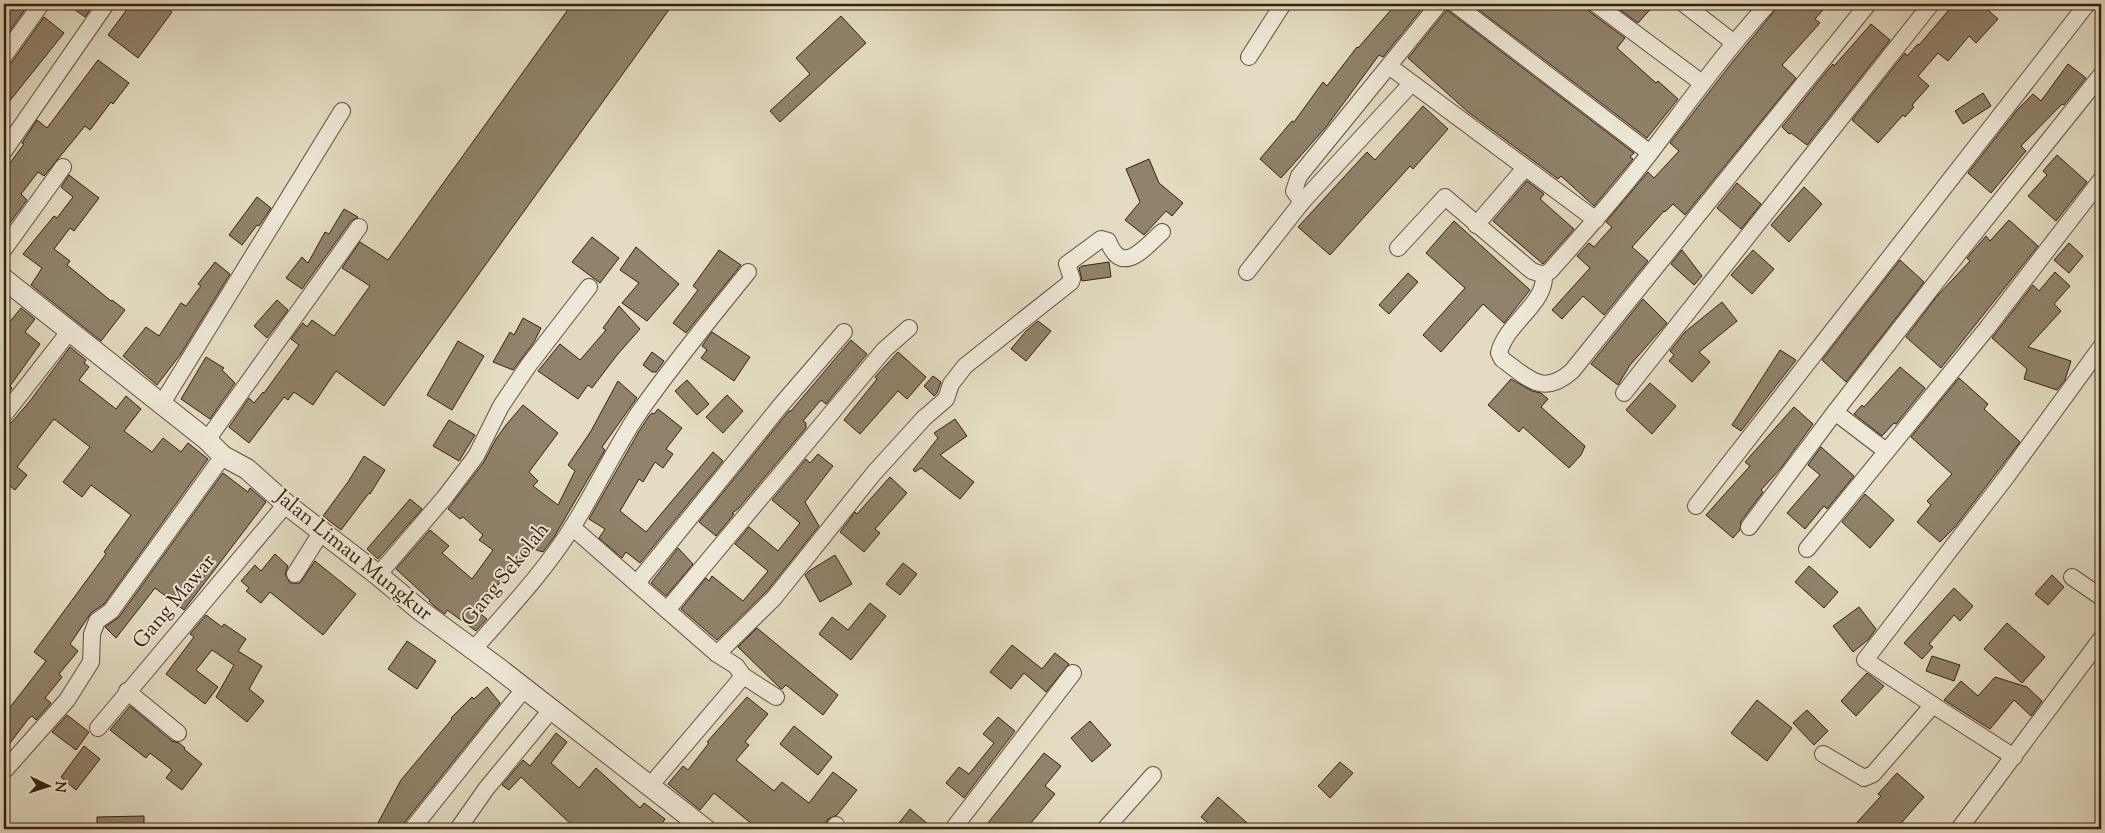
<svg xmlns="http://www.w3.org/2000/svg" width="2105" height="833" font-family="'Sorts Mill Goudy',serif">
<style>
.building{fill:#90826b;stroke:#36210c}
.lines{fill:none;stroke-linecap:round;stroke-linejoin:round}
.minor-casing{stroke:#61503a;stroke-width:18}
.tertiary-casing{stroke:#61503a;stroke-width:22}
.minor{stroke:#ede8d7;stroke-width:16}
.tertiary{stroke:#ede8d7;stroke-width:20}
.labels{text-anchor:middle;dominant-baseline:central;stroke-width:4;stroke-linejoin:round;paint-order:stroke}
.street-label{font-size:21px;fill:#36210c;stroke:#ede8d7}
</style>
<rect width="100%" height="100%" fill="#e3dcc2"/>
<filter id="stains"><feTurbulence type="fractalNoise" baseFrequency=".004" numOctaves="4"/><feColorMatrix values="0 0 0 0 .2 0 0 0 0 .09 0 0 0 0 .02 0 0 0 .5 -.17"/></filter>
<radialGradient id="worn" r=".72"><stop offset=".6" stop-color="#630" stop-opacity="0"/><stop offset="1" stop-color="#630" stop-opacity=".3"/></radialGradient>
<g class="building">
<polygon points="4,4 28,5 4,39"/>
<polygon points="67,4 94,4 85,17"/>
<polygon points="131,4 161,4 172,12 138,58 108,35"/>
<polygon points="572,4 673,4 384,406 336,371 313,405 294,392 288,400 284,397 249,443 229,427 249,398 254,403 263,392 264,393 299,345 291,339 303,323 307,327 312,320 334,336 370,286 342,268 360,242 388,260"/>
<polygon points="1396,4 1426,4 1383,57 1379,55 1326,127 1281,178 1260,159 1292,121 1294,122 1323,82 1327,86 1357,47 1358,48"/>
<polygon points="1471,4 1586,4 1590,12 1625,38 1617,48 1656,83 1658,81 1678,99 1647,138"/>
<polygon points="1612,4 1655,4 1638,23"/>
<polygon points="1780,4 1828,4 1815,19 1820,23 1782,65 1796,78 1685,215 1673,204 1665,212 1664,211 1632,247 1648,261 1604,315 1583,296 1562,319 1552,310 1590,268 1577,256 1589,243 1594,247 1612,227 1606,222 1648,172 1654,178 1679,151 1670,143 1730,65"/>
<polygon points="1954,4 1981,4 1998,19 1976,43 1969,36 1948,61 1938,53 1918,76 1929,86 1912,105 1914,107 1905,117 1903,115 1878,143 1852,120 1905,53 1907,56 1918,44 1919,45"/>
<polygon points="1447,10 1634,153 1630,157 1633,159 1594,206 1561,176 1558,179 1468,112 1408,58"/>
<polygon points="841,16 866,43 780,122 770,111 810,74 796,58"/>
<polygon points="44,17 64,33 4,108 4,66 12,62"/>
<polygon points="1871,24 1890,40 1807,145 1791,133 1789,134 1782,127 1826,72 1833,64 1834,66"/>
<polygon points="98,60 129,83 113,104 111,102 90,130 85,126 44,176 38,172 21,194 27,200 4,231 4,171 24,144 22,143 37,120 47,128"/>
<polygon points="2068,64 2086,78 2064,105 2062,104 2021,146 2026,151 1991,193 1968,173 2018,109 2033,94 2041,101"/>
<polygon points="1983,93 1991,106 1963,124 1955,111"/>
<polygon points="1423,106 1448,129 1413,169 1410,166 1330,255 1298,227 1367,152 1375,160"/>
<polygon points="2057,155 2087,182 2056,221 2028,196 2047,175 2043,171"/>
<polygon points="1149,159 1159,183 1183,203 1172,216 1166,211 1144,235 1125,220 1140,202 1126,169"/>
<polygon points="69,175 99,198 74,231 70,228 54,249 70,261 67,265 111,301 112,300 125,310 101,341 31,285 42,268 23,254 54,216 57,218 73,197 61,187"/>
<polygon points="1527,181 1544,194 1540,199 1574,229 1543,264 1493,221"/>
<polygon points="1737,183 1761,204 1741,229 1717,208"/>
<polygon points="1804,187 1822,204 1789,242 1771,225"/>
<polygon points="257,197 271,208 259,226 257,225 242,245 229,235"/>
<polygon points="344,209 358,217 351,221 302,289 286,278 302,257 308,263 325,232 329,234"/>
<polygon points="2009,220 2038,246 1941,368 1906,337 1938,295 1970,261 1967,258 1986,236 1990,241"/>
<polygon points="1454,221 1530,290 1504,323 1483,304 1441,352 1423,335 1465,288 1426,253"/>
<polygon points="592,237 619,258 600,283 572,262"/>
<polygon points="2069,243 2083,256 2069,273 2054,260"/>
<polygon points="636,247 679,284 647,321 622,303 639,283 620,270"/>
<polygon points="719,250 741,265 686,333 673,323 698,290 693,286"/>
<polygon points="1682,250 1702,276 1694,285 1671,264"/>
<polygon points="1753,250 1774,269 1752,294 1731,275"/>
<polygon points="1900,260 1924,282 1846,382 1822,360"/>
<polygon points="215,262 230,274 180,355 157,385 123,356 146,327 159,336 181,303 186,306 201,286 198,284"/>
<polygon points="1109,262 1111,277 1082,281 1079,268 1082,266"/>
<polygon points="2055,272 2070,286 2054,304 2061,311 2028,347 2071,361 2065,380 2057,390 2024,379 2027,369 1992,338 2033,285 2039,291"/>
<polygon points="1408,273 1418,282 1389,314 1379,305"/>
<polygon points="1643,299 1667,323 1630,365 1618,385 1591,364"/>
<polygon points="277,300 288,310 267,338 254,326"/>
<polygon points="1722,302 1737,321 1699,352 1710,362 1692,382 1669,361 1674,355 1670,351 1685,332"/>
<polygon points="619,306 640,329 617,355 592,388 588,385 578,399 538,371 560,344 580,360 581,359 606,330 603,328"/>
<polygon points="21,308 35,319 25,332 40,344 10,386 12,388 4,399 4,329"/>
<polygon points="523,318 541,328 534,342 513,370 493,362 510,332 514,335"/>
<polygon points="1038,321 1051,331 1026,361 1011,349 1026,331"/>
<polygon points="712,332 750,357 734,381 701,358 707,350 702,346"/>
<polygon points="851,340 867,354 826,404 821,400 803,421 806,423 806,428 738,509 732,513 734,514 716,536 699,522 789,411 791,411"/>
<polygon points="458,341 484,356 452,410 427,395"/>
<polygon points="70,347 86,360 84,363 89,367 79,380 116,409 126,396 141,409 124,431 152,452 163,438 181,452 188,443 208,459 104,604 91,613 70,644 78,651 59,674 62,677 45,698 51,703 36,720 32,716 29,718 4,751 4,715 46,661 34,652 106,554 104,552 131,515 91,485 82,497 63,482 90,447 54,419 17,467 27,475 15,490 6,483 4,485 4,425 12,422 30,401"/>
<polygon points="1780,350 1796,360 1741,431 1732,425"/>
<polygon points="652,352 664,361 656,372 652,372 643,365"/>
<polygon points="898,352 926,377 907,399 898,391 860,434 844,420 877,379 875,377"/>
<polygon points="206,357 224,368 222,370 235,383 210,419 181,399"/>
<polygon points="1900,367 1925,388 1896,424 1894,423 1882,436 1854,414 1862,405 1864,407"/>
<polygon points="933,376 941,382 937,393 934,396 924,386"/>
<polygon points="1959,378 1988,404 1984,409 2020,442 1955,527 1940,542 1917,522 1931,505 1927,501 1952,474 1911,437"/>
<polygon points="1511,379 1532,391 1541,393 1548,399 1541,407 1585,446 1581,455 1569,468 1523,427 1519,432 1488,405"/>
<polygon points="687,380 709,404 697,415 675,391"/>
<polygon points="618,381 637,398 602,447 605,450 554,537 543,552 530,548 512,572 509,570 478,612 487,619 476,631 447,610 445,614 434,606 429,601 430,600 396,569 430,530 449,546 442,553 472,579 493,550 479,540 483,535 463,517 460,519 448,509 484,462 496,439 506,425 523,405 558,433 529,472 538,481 533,486 558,505 575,471 568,465 591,431"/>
<polygon points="1650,383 1676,406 1652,434 1626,410"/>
<polygon points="727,395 743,411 723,433 706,417"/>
<polygon points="1794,407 1813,424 1781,468 1761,490 1763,492 1741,521 1740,530 1733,538 1706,515 1750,466 1745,462"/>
<polygon points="658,409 682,428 666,449 673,454 663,468 655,462 643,482 639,479 620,511 646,532 713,452 723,461 640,563 626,552 622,558 599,538 605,529 589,519 638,433 649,416 652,413 654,414"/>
<polygon points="955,419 967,436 940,455 974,482 960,499 921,468 915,472 913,470 938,438 934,433"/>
<polygon points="449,420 475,435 459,461 433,446"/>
<polygon points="1821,447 1854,476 1827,509 1824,506 1805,529 1787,513 1820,475 1808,465"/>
<polygon points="818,454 833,466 805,502 819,526 767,591 717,640 681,609 706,578 709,581 712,576 743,601 768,571 735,544 749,527 778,551 800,523 772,500 806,459 810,463"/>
<polygon points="364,456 385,470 370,494 369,493 341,530 323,516 348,482"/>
<polygon points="223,473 248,492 250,488 266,502 184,610 155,588 116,638 105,627 119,617"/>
<polygon points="890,477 907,493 875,529 880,533 864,552 840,532 855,512 857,514"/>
<polygon points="1865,494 1894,520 1870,548 1842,522"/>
<polygon points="410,499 422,509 378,559 367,549"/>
<polygon points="678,548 693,564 666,596 651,583"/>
<polygon points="275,554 288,566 285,574 290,583 300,583 315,561 356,594 323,635 270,592 261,603 246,591 249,588 241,581 255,565 261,571"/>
<polygon points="835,555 852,584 820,602 805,575 809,571"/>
<polygon points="903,563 917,574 900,595 886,584"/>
<polygon points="1809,566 1838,592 1824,608 1795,582"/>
<polygon points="2052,575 2064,587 2048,605 2035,594"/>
<polygon points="1954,588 1973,606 1960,621 1954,615 1929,644 1933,647 1922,659 1904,643"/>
<polygon points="870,603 886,616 851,660 819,634 832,617 848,630"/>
<polygon points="1859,607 1876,629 1868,640 1853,652 1833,626"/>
<polygon points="206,615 222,627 224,624 246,639 238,651 262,666 249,689 264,701 247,722 216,697 234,665 212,650 196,670 218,687 205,704 166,674 194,637 190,634"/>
<polygon points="2007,623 2045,657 2022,683 1984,649"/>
<polygon points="757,628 838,695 823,715 786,685 782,689 780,688 738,647"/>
<polygon points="407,641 436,661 417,689 388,669"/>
<polygon points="1012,645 1042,669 1055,653 1069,664 1046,692 1024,673 1011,689 990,672"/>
<polygon points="1932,656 1960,665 1954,681 1926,671"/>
<polygon points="1867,673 1884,686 1856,716 1841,701"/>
<polygon points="1995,677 2027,687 2042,701 2031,716 2014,700 1990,729 1944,700 1961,681 1978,696"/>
<polygon points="487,687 500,703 404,823 402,829 386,829 378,823 401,780 452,719 451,718 472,697 474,699"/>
<polygon points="747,697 768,714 745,742 749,745 736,760 774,791 782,782 809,803 833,772 857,790 837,815 828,819 823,829 758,829 714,793 700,810 668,784 683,766 688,770 709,743 707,742"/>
<polygon points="1757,700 1792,728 1767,761 1731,733"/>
<polygon points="130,706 172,741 179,743 185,748 184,749 202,764 182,790 166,778 172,770 150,753 146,758 110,730"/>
<polygon points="1807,710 1828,731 1814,745 1793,723"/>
<polygon points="67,715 89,732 76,750 52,732"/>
<polygon points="998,717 1015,731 964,798 946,783 959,767 969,774 994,743 983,734"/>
<polygon points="1090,721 1111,745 1092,762 1071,738"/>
<polygon points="794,726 832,757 818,775 780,744"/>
<polygon points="556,733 567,742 551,763 579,788 596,768 640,808 644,803 665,819 658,829 576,829 521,777 509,790 502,785 523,760 530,766"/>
<polygon points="84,746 100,759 76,790 61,777"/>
<polygon points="1044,753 1061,766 1045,786 1055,794 1026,829 983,829"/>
<polygon points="1340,762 1353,773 1330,798 1318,786"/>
<polygon points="1897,773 1924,797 1896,829 1851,829 1881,796 1878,794"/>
<polygon points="1218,797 1254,829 1215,829 1201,817"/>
<polygon points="910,809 934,829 906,829 899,823"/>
<polygon points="144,816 144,829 97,829 97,817"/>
</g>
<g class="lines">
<g class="minor-casing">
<g id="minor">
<polyline points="1455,4 1650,153"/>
<polyline points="1596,4 1702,83"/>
<polyline points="1684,4 1733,42"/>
<polyline points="4,56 41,4"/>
<polyline points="1249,57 1283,4"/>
<polyline points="1389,66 1596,220"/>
<polyline points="4,151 106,4"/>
<polyline points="1302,202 1294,191 1299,176 1439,4"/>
<polyline points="1476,225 1525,168"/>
<path d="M1398,248L1445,197L1532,271L1544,275L1550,271C1584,233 1619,194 1650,153C1689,102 1725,51 1768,4"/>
<polyline points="4,249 63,167"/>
<polyline points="1247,272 1302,202 1411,84"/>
<path d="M1544,275C1546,304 1506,323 1499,353L1502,359C1528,378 1543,397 1572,371L1868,4"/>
<polyline points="1624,393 1931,4"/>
<polyline points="161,405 342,111"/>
<polyline points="1835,412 1886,451"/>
<polyline points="4,415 69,332"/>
<polyline points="207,440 359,227"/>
<polyline points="1696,506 2087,4"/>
<polyline points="572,527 717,654 736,666 741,673 740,680 649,787"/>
<polyline points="1749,527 1835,412 1961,250 2101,75"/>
<polyline points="1807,549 1988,327 2101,180"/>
<polyline points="295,574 322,531"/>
<polyline points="378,575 445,497 476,456 501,406 528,366 589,287"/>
<polyline points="2072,577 2101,597"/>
<polyline points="637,583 781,405 844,332"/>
<polyline points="667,610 884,350 909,328"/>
<path d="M473,650C508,610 545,571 573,526C596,489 614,450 638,414C672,365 710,319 748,272"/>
<path d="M717,654L774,598L874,473L924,418L946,399L951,384L965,366L1071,282L1072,279L1067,264L1101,239L1108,241C1122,277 1144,248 1162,232"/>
<polyline points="742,675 776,697"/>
<polyline points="127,691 178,733"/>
<polyline points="1933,705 1865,660 2004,480 2101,347"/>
<polyline points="98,728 286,504"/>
<polyline points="1823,754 1864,778 1873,774 1933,705 2014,757"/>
<polyline points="4,771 67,700 91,662 92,634 97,621 111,611 223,456"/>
<polyline points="412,829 524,689"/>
<polyline points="458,829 486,789 551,710"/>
<polyline points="833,829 836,825"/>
<polyline points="953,829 1073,673"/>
<polyline points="1105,829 1153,775"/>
<polyline points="1959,829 2101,639"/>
</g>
</g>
<g class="tertiary-casing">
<polyline id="tertiary" points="4,279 207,440 223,456 247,469 286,504 378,575 421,611 497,667 705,829"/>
</g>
<use href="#minor" class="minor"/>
<use href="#tertiary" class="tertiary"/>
</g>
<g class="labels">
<g class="street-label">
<text transform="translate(353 556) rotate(39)">Jalan Limau Mungkur</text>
<text transform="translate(506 575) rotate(-51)">Gang Sekolah</text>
<text transform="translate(175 602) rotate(-50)">Gang Mawar</text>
</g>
</g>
<rect width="2105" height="833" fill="none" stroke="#e3dcc2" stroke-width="20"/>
<rect x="5" y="5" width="2095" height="823" fill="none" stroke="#36210c" stroke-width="2.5"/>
<rect x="10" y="10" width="2085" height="813" fill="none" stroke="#36210c"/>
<g transform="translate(48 786) rotate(94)" stroke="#ede8d7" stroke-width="4" paint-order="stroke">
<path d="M0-4L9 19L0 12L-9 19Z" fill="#36210c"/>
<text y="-8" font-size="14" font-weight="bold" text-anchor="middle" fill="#36210c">N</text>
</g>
<rect width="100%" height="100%" filter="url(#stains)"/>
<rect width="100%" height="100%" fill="url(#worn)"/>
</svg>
